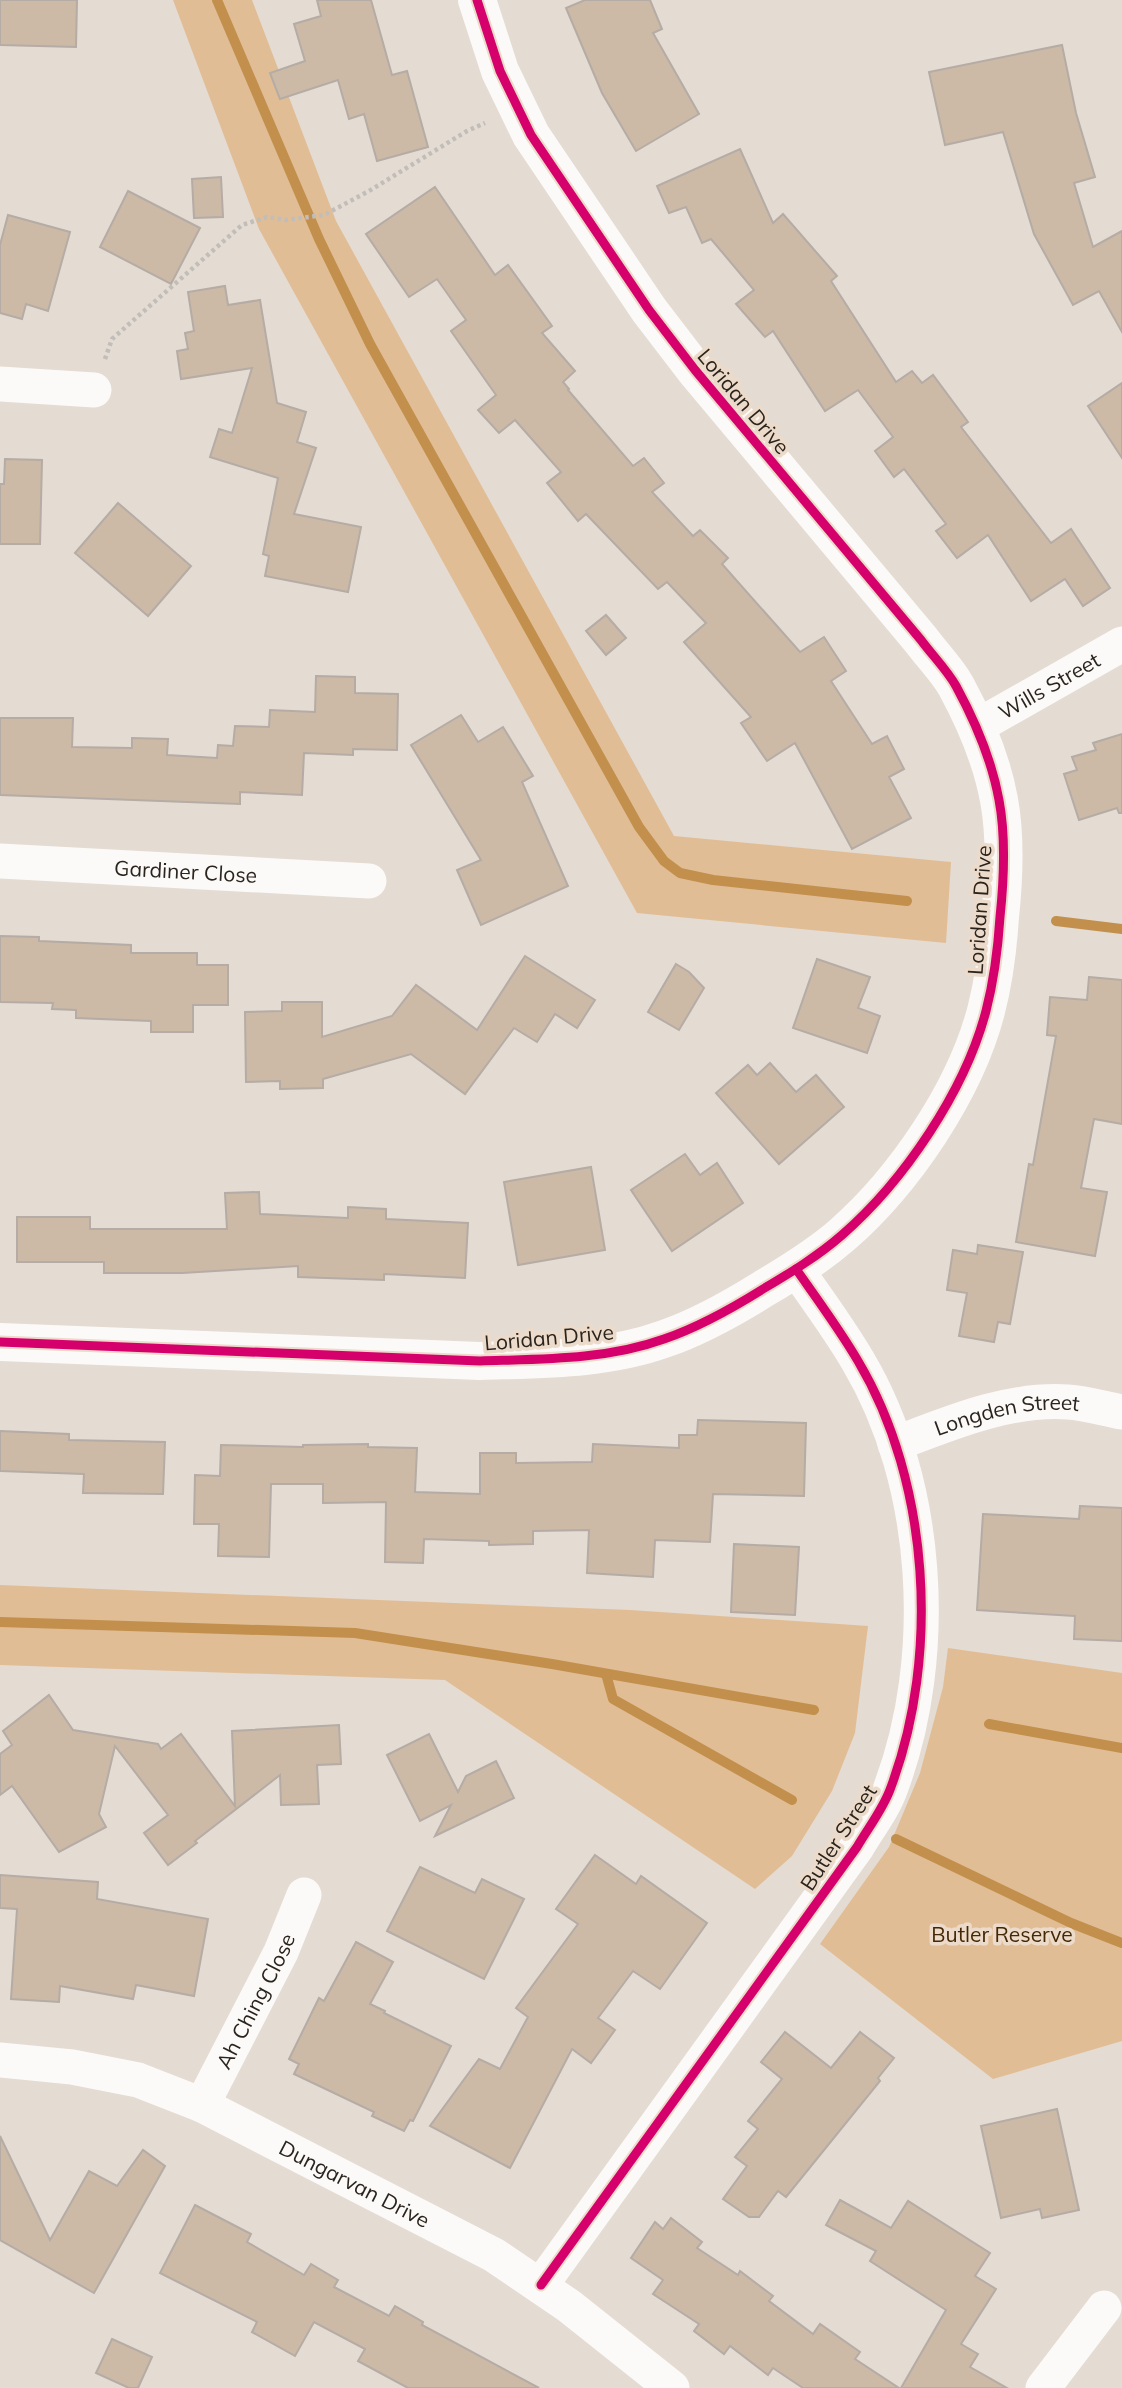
<svg xmlns="http://www.w3.org/2000/svg" width="1122" height="2388" font-family="Mulish,sans-serif">
<style>
.green{fill:#e1bd96}
.lines{fill:none;stroke-linecap:round;stroke-linejoin:round}
.stream{stroke:#c2904c;stroke-width:10}
.building{fill:#ccbaa7;stroke:#b4aca5;stroke-width:2}
.path{stroke:#c1bdb9;stroke-width:4.5;stroke-dasharray:3.5 3.5;stroke-linecap:butt}
.street{stroke:#fbfaf8;stroke-width:35}
.secondary{stroke:#fbfaf8;stroke-width:38}
.cycleway-casing{stroke:#ecdbca;stroke-width:13}
.cycleway{stroke:#d6006c;stroke-width:9}
.labels{text-anchor:middle;dominant-baseline:central;stroke-width:7;stroke-linejoin:round;paint-order:stroke}
.street-label{font-size:21px;fill:#2a241d;stroke:#ecdbca}
.park-label{font-size:21px;fill:#442704;stroke:#ecdbca}
</style>
<rect width="100%" height="100%" fill="#e4dbd2"/>
<g class="green">
<polygon points="173,0 252,0 336,221 674,836 951,862 946,943 637,913 259,229"/>
<polygon points="0,1585 630,1610 868,1626 855,1733 832,1791 792,1856 755,1889 445,1680 0,1665"/>
<polygon points="948,1648 1122,1673 1122,2041 993,2079 820,1944 889,1847 920,1773 943,1687"/>
</g>
<g class="lines">
<g class="stream">
<polyline points="217,0 319,239 370,344 639,827 664,861 680,873 713,880 907,901"/>
<polyline points="1056,921 1122,929"/>
<polyline points="0,1622 355,1633 552,1664 814,1710"/>
<polyline points="606,1674 613,1699 792,1800"/>
<polyline points="989,1724 1122,1748"/>
<polyline points="896,1839 1071,1923 1122,1943"/>
</g>
</g>
<g class="building">
<polygon points="0,0 77,0 76,47 0,45"/>
<polygon points="317,0 371,0 392,75 407,71 428,147 377,161 364,114 349,119 338,80 280,99 270,73 305,61 294,24 321,16"/>
<polygon points="585,0 650,0 662,29 653,33 699,114 636,151 602,93 566,8"/>
<polygon points="1062,45 1076,113 1095,177 1074,183 1093,247 1122,231 1122,332 1099,291 1073,305 1034,234 1003,132 945,145 929,72"/>
<polygon points="740,149 773,223 783,214 837,276 831,281 896,382 912,371 922,383 933,375 968,422 961,427 1051,543 1071,529 1110,588 1083,606 1065,579 1031,601 988,535 957,558 936,531 946,524 904,469 894,477 875,451 893,437 858,390 825,411 773,331 765,337 736,304 754,290 711,239 702,243 686,207 669,213 657,186"/>
<polygon points="221,177 223,217 194,218 192,179"/>
<polygon points="435,187 495,275 508,265 552,326 542,333 575,371 563,382 569,389 568,390 633,466 644,458 664,483 652,492 693,536 700,530 728,558 722,564 800,652 824,637 846,671 831,681 872,744 887,736 904,769 889,777 911,818 852,849 795,743 767,761 741,723 751,717 684,642 706,623 667,582 658,589 586,514 578,521 547,483 561,472 515,420 499,433 478,410 496,395 451,331 466,320 437,279 409,297 366,234"/>
<polygon points="128,191 200,228 171,284 100,247"/>
<polygon points="8,215 70,232 48,311 26,304 22,319 0,313 0,245"/>
<polygon points="225,286 228,305 260,300 277,403 306,412 297,442 316,448 294,514 361,527 348,592 265,576 269,556 263,554 278,478 210,457 219,429 232,433 252,368 181,379 177,351 188,349 185,333 194,331 188,292"/>
<polygon points="1122,383 1122,458 1088,406"/>
<polygon points="5,459 42,460 40,544 0,544 0,484 4,484"/>
<polygon points="118,503 191,566 148,616 75,553"/>
<polygon points="606,615 626,638 606,655 586,631"/>
<polygon points="316,676 355,677 355,693 398,694 397,750 353,749 353,755 304,753 302,795 240,792 240,804 0,795 0,718 73,718 72,747 132,748 132,738 168,739 167,755 217,758 218,745 233,746 235,726 269,727 270,710 315,712"/>
<polygon points="461,715 478,742 503,727 533,776 522,782 568,886 481,925 457,870 481,860 411,745"/>
<polygon points="1122,734 1122,813 1119,813 1117,808 1079,820 1064,774 1077,770 1072,757 1096,750 1093,743"/>
<polygon points="0,936 39,937 39,941 131,945 131,953 197,953 197,965 228,965 228,1005 193,1005 193,1032 151,1032 151,1021 76,1018 76,1010 52,1009 53,1003 0,1002"/>
<polygon points="525,956 595,1000 577,1028 555,1014 537,1042 514,1028 465,1094 411,1054 323,1079 323,1088 280,1089 280,1081 246,1082 245,1012 282,1011 282,1002 322,1002 322,1037 392,1016 416,985 477,1030"/>
<polygon points="817,959 870,977 858,1008 880,1016 867,1053 793,1028"/>
<polygon points="676,964 689,972 704,988 679,1030 648,1012"/>
<polygon points="1089,977 1122,980 1122,1124 1094,1119 1081,1188 1107,1192 1095,1256 1016,1242 1029,1164 1033,1165 1056,1036 1047,1035 1050,997 1087,1000"/>
<polygon points="770,1063 796,1092 816,1075 844,1107 779,1164 716,1093 748,1065 757,1075"/>
<polygon points="685,1154 700,1175 717,1163 743,1203 672,1251 631,1190"/>
<polygon points="591,1167 605,1250 518,1265 504,1182"/>
<polygon points="259,1192 260,1214 348,1218 348,1207 386,1209 386,1219 468,1223 465,1278 384,1274 384,1280 298,1277 298,1266 182,1273 104,1273 104,1262 17,1262 17,1217 90,1217 90,1229 227,1229 225,1193"/>
<polygon points="978,1245 1023,1252 1010,1324 998,1322 994,1342 959,1336 967,1293 947,1290 953,1250 977,1254"/>
<polygon points="698,1420 806,1423 804,1496 713,1494 710,1542 655,1540 653,1577 587,1573 589,1530 533,1531 533,1544 489,1545 489,1541 424,1539 423,1563 385,1562 386,1502 323,1503 323,1484 271,1484 269,1557 218,1556 219,1524 194,1524 195,1475 220,1476 221,1445 303,1447 303,1445 368,1444 368,1447 417,1448 415,1492 480,1494 480,1453 516,1453 516,1463 592,1462 593,1444 679,1448 679,1435 697,1435"/>
<polygon points="0,1431 69,1434 69,1440 165,1442 163,1494 83,1493 84,1474 0,1471"/>
<polygon points="1080,1506 1122,1508 1122,1641 1074,1639 1075,1616 977,1610 983,1514 1079,1519"/>
<polygon points="734,1544 799,1547 795,1615 731,1612"/>
<polygon points="49,1695 73,1730 158,1744 161,1749 181,1734 235,1806 232,1731 339,1725 341,1764 317,1765 319,1804 281,1805 280,1775 195,1841 197,1843 168,1865 144,1833 168,1815 115,1746 99,1814 106,1827 59,1852 12,1786 0,1795 0,1754 12,1745 3,1731"/>
<polygon points="429,1734 458,1792 466,1776 496,1761 514,1798 435,1836 451,1805 420,1821 387,1755"/>
<polygon points="595,1855 636,1884 641,1876 707,1923 660,1989 633,1971 598,2018 615,2030 591,2063 572,2049 510,2168 430,2126 479,2059 500,2069 528,2017 516,2008 578,1924 556,1909"/>
<polygon points="420,1867 475,1893 482,1879 524,1899 484,1979 387,1931"/>
<polygon points="0,1875 98,1882 97,1899 208,1919 194,1996 136,1985 133,1999 60,1986 59,2002 11,1999 17,1909 0,1908"/>
<polygon points="356,1942 393,1962 370,2004 385,2011 384,2013 451,2046 413,2121 410,2120 404,2131 372,2116 374,2112 294,2074 299,2064 289,2059 319,1998 324,2001"/>
<polygon points="785,2032 831,2068 860,2032 894,2058 878,2078 880,2081 786,2197 778,2191 759,2217 749,2217 723,2199 747,2166 735,2157 758,2129 748,2121 782,2079 761,2062"/>
<polygon points="1057,2109 1079,2210 1042,2218 1040,2209 1001,2218 981,2126"/>
<polygon points="0,2136 50,2240 89,2171 117,2186 143,2150 165,2166 94,2293 0,2240"/>
<polygon points="840,2200 891,2228 908,2201 990,2253 975,2276 996,2289 961,2344 978,2354 970,2367 1007,2388 901,2388 946,2310 870,2261 876,2251 826,2225"/>
<polygon points="195,2205 251,2234 247,2242 304,2275 311,2264 338,2280 334,2287 389,2316 395,2306 423,2322 422,2325 539,2388 408,2388 358,2361 365,2349 314,2322 295,2356 252,2332 257,2322 160,2273"/>
<polygon points="671,2218 702,2242 697,2248 738,2275 740,2271 773,2296 769,2301 813,2334 820,2324 860,2352 855,2359 899,2388 803,2388 773,2368 768,2375 730,2346 724,2354 694,2331 699,2324 653,2294 663,2280 631,2258 655,2222 663,2229"/>
<polygon points="112,2339 152,2357 138,2388 129,2388 96,2373"/>
</g>
<g class="lines">
<polyline class="path" points="105,359 112,339 242,225 267,217 286,220 324,215 369,191 467,131 485,123"/>
<g class="street">
<polyline points="0,384 94,390"/>
<path id="s1" d="M976,727L1122,644"/>
<path id="s2" d="M0,861L369,881"/>
<path id="s3" d="M895,1444C950,1423 1008,1398 1068,1402C1086,1403 1105,1409 1122,1412"/>
<path id="s4" d="M0,2060L72,2067L138,2080L202,2105L494,2255L569,2306L672,2388"/>
<path id="s5" d="M202,2105L281,1952L304,1895"/>
<path d="M541,2285L857,1847C868,1828 884,1808 891,1787C940,1656 930,1482 858,1361C840,1330 817,1299 796,1269"/>
<polyline points="1043,2388 1104,2308"/>
</g>
<path class="secondary" d="M0,1342L480,1361C541,1359 606,1360 664,1339C699,1327 731,1309 763,1289C790,1273 818,1256 842,1235C904,1181 965,1091 986,1011C994,980 998,948 1000,917C1004,879 1006,837 999,800C992,761 975,721 956,686C947,670 932,655 921,640L695,370L649,310L531,135L500,71L477,0"/>
<g class="cycleway-casing">
<g id="cycleway">
<path d="M0,1342L480,1361C541,1359 606,1360 664,1339C699,1327 731,1309 763,1289C790,1273 818,1256 842,1235C904,1181 965,1091 986,1011C994,980 998,948 1000,917C1004,879 1006,837 999,800C992,761 975,721 956,686C947,670 932,655 921,640L695,370L649,310L531,135L500,71L477,0"/>
<path d="M541,2285L857,1847C868,1828 884,1808 891,1787C940,1656 930,1482 858,1361C840,1330 817,1299 796,1269"/>
</g>
</g>
<use href="#cycleway" class="cycleway"/>
</g>
<g class="labels">
<g class="street-label">
<text transform="translate(744 401) rotate(50)">Loridan Drive</text>
<text stroke="none"><textPath href="#s1" startOffset="84">Wills Street</textPath></text>
<text stroke="none"><textPath href="#s2" startOffset="186">Gardiner Close</textPath></text>
<text transform="translate(979 910) rotate(-86)">Loridan Drive</text>
<text transform="translate(549 1337) rotate(-5)">Loridan Drive</text>
<text stroke="none"><textPath href="#s3" startOffset="117">Longden Street</textPath></text>
<text transform="translate(838 1837) rotate(-57)">Butler Street</text>
<text stroke="none"><textPath href="#s5" startOffset="117">Ah Ching Close</textPath></text>
<text stroke="none"><textPath href="#s4" startOffset="380">Dungarvan Drive</textPath></text>
</g>
<g class="park-label">
<text x="1002" y="1934">Butler Reserve</text>
</g>
</g>
</svg>
